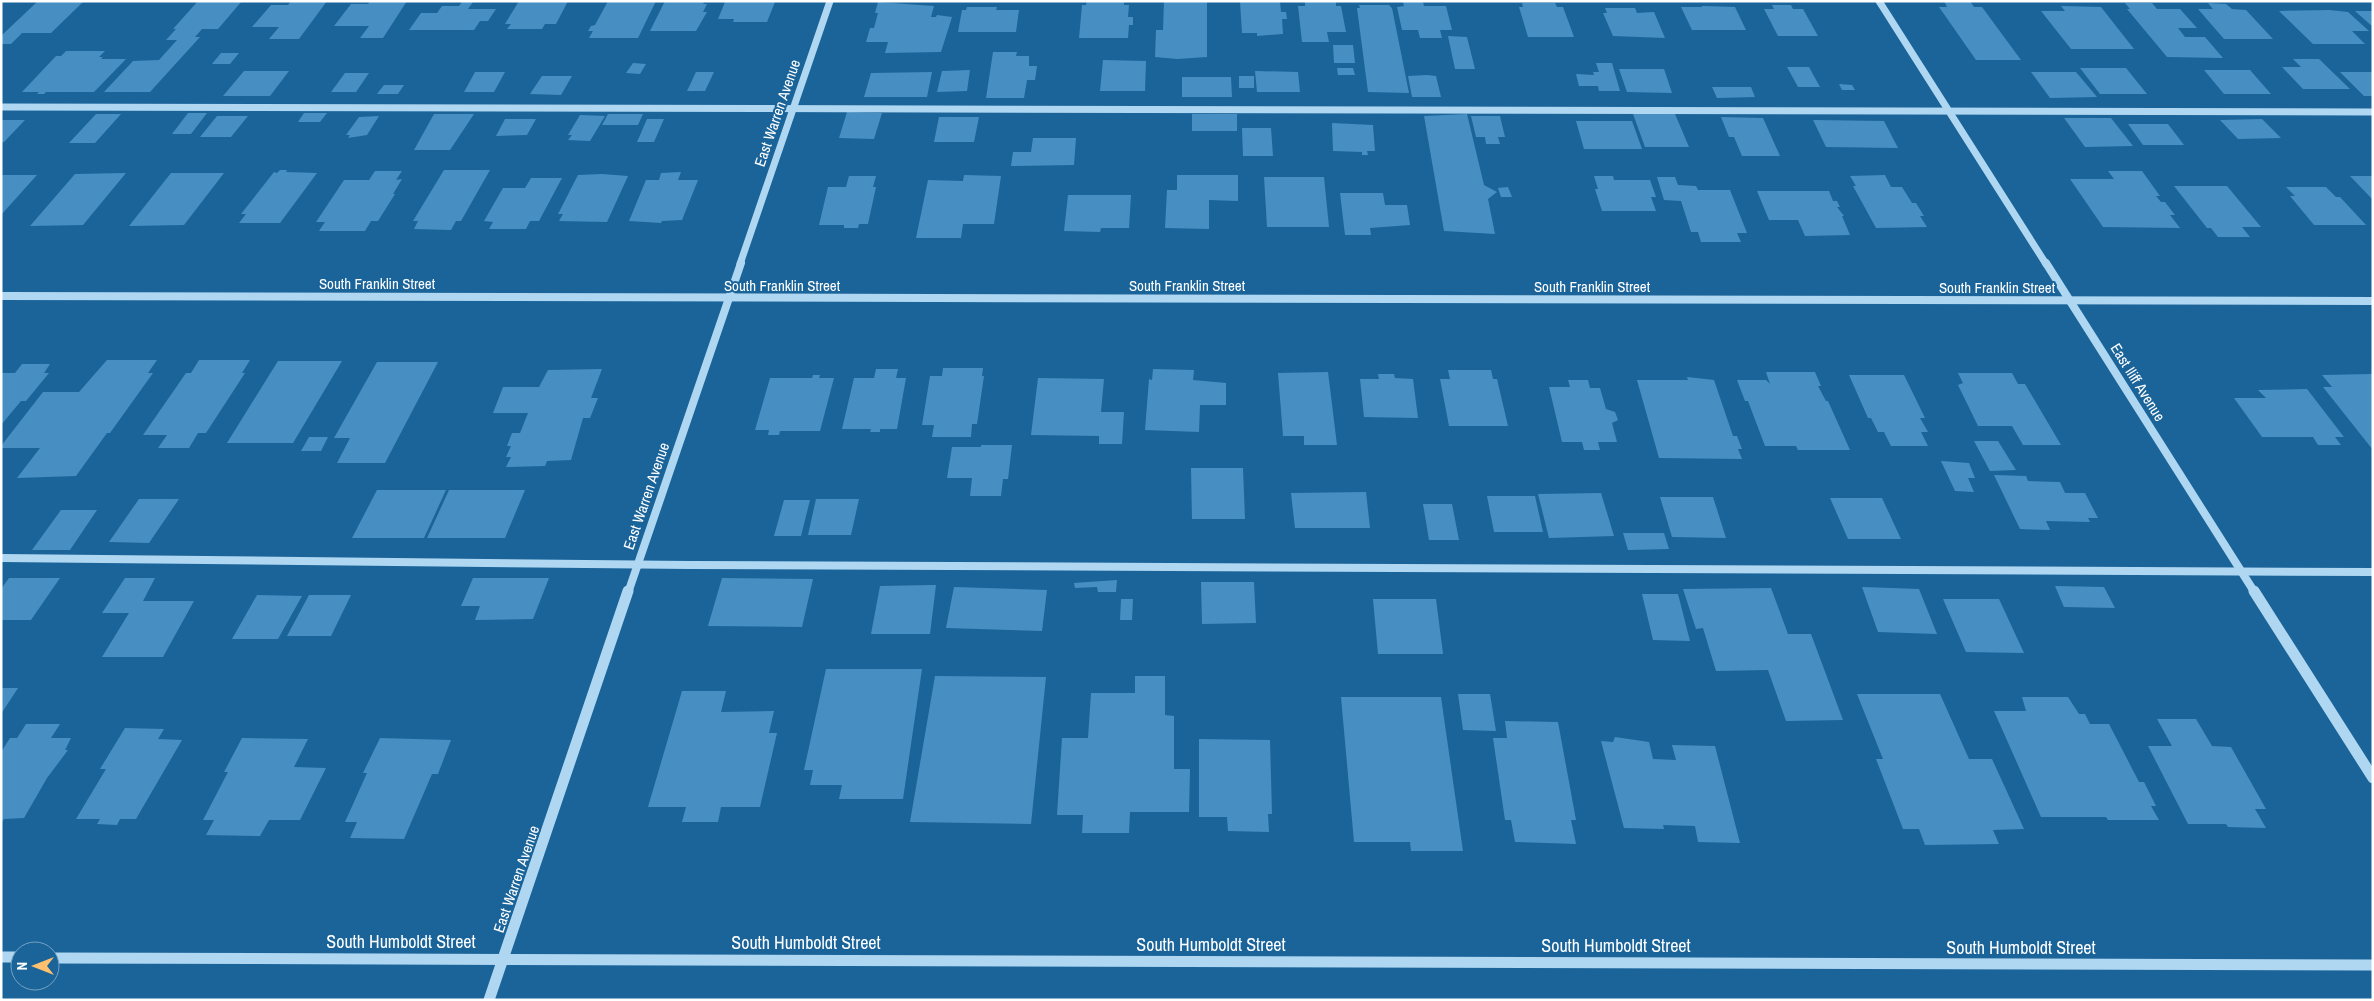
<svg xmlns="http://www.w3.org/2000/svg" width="2374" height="1001" font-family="'Archivo Narrow',sans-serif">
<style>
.building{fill:#478fc2}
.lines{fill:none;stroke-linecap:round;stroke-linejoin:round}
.minor-far2{stroke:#b0d7f1;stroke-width:7}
.minor-far1{stroke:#b0d7f1;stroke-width:8}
.minor{stroke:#b0d7f1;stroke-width:11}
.labels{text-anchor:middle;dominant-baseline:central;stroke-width:4;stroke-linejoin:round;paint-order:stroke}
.street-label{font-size:15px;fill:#fff;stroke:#1a649a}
.near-street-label{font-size:18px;fill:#fff;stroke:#1a649a}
</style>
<rect width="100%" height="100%" fill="#1a649a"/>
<g class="building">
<polygon points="38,1 84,1 51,33 22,33 11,44 1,44 1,36"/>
<polygon points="198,1 242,1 218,29 202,29 195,37 200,37 150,92 104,92 133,61 159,60 177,40 166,40 176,29 173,29"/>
<polygon points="291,1 327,1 299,39 269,39 279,27 252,27 271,5 288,5"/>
<polygon points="370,1 407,1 383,38 360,38 369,26 334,26 351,4 368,4"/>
<polygon points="519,1 568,1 556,24 545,24 542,29 507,29 511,24 505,24"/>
<polygon points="608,1 656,1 638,38 589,38 593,31 588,31 591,26 595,25"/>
<polygon points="665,1 705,1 703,4 707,4 703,12 707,12 696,31 650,31"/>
<polygon points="1087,1 1124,1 1124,5 1129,5 1128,17 1133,17 1133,25 1129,25 1128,38 1079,38 1082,5 1086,5"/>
<polygon points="1164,1 1207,1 1207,57 1177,59 1155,57 1156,30 1163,30"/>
<polygon points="1305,1 1336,1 1336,6 1341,6 1346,32 1327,32 1329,42 1302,42 1298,6 1305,6"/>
<polygon points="1944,1 1970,1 1974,7 1982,7 2021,60 1976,60 1939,7 1947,7"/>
<polygon points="462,2 473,2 468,9 496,9 488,21 480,21 474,30 409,30 421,13 437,13 442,6 459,6"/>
<polygon points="725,2 775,2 767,22 733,22 734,19 718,19"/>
<polygon points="878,2 934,6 931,17 936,17 937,15 952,17 941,52 885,53 888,42 866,42 870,28 874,28 878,13 875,13"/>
<polygon points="1240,2 1280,2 1281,12 1286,12 1287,19 1282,19 1283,34 1257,36 1257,33 1242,33"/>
<polygon points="1403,2 1423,2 1424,6 1446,6 1452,30 1440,30 1442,38 1420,38 1418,30 1402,30 1397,7 1404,6"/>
<polygon points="1522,3 1555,3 1557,7 1563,7 1574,37 1528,37 1519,7 1523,7"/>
<polygon points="2125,3 2152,3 2157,9 2180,9 2197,28 2178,28 2185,37 2205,37 2223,58 2167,57 2127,9 2130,9"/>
<polygon points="2208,3 2226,4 2232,9 2246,10 2273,39 2224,39 2198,9 2213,9"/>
<polygon points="1359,5 1389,5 1392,8 1409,93 1368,92 1357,8 1360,8"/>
<polygon points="1772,5 1791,5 1793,9 1803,9 1818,36 1778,36 1764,9 1774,9"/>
<polygon points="1702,6 1735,7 1746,30 1692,30 1681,7 1702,7"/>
<polygon points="2061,6 2101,7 2134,49 2071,49 2041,11 2065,11"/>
<polygon points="967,7 997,7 996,10 1019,10 1016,32 958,32 962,10 966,10"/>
<polygon points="1605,8 1635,8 1637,13 1654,12 1665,38 1613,36 1603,13 1607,13"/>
<polygon points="2329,10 2348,12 2369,31 2352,31 2365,44 2313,44 2279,11"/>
<polygon points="2355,11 2373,11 2373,27"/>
<polygon points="1448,36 1467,37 1475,69 1455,69"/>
<polygon points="1333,45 1353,45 1355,63 1334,63"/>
<polygon points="66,51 105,51 99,57 103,57 101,59 126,59 94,92 46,92 44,94 37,94 39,92 22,92 56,56 61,56"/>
<polygon points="993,52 1017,52 1016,56 1029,56 1029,66 1037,66 1035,80 1027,80 1024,98 986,98"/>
<polygon points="221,53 239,53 230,64 212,64"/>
<polygon points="2293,59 2319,59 2350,89 2303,89 2282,67 2301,67"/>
<polygon points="1103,60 1146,61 1145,91 1100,91"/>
<polygon points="633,63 646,64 640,74 626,73"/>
<polygon points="1596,63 1612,63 1620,91 1599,91 1598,86 1579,86 1576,74 1594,75 1593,72 1599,72"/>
<polygon points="1787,67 1809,67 1820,87 1798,87"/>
<polygon points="1337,68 1353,68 1355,75 1338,75"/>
<polygon points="2080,68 2126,68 2147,94 2100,94"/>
<polygon points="1619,69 1664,69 1672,93 1627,92"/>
<polygon points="970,70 967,91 937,92 942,71"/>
<polygon points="2204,70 2250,70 2271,94 2224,94"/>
<polygon points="244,71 289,71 270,96 223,96"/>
<polygon points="1255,71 1298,72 1300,92 1257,92"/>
<polygon points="475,72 505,72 494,92 464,92"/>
<polygon points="696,72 714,72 705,91 687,91"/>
<polygon points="932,72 927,97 864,97 871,73"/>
<polygon points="2031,72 2076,72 2097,97 2050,98"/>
<polygon points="2340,72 2373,72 2373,96 2364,96"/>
<polygon points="345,73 369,73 356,92 331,92"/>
<polygon points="1427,75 1436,76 1441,97 1412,97 1408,76"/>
<polygon points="542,76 572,76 561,95 530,94"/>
<rect x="1239" y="76" width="15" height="12"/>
<polygon points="1182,77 1231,77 1232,97 1182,97"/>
<polygon points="1839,84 1852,85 1855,90 1842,90"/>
<polygon points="384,85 404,85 398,94 377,94"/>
<polygon points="1712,87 1751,87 1755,97 1717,98"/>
<polygon points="847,112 882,113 874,139 839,138"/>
<polygon points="188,113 207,113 191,134 172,134"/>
<polygon points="304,113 327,113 320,122 298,122"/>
<polygon points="96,114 121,114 95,143 69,143"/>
<polygon points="434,114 474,114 450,150 414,150"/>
<polygon points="608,114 643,114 638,125 602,125"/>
<rect x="1192" y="114" width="45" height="17"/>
<polygon points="1467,114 1484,185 1497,192 1488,199 1495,234 1444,231 1424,116"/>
<polygon points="1633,114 1675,114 1689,147 1645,147"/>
<polygon points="580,115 605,116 590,141 568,140 572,135 568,135"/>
<polygon points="217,116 248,116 231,137 200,137"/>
<polygon points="379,116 367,135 348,138 350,135 346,135 359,117"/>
<polygon points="1471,116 1500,116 1505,137 1498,137 1500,144 1486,144 1485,137 1476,137"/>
<polygon points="939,117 979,117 974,142 934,142"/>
<polygon points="1721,117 1763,118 1780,156 1742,156 1734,137 1729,137"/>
<polygon points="2064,118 2111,118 2133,146 2085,147"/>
<polygon points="505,119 536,119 527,135 496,136"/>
<polygon points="647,119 664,119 654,142 637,142"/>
<polygon points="2262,119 2281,138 2238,139 2220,120"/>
<polygon points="1,120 25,120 4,142 1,142"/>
<polygon points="1813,120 1884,121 1898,148 1826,147"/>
<polygon points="1576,121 1632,121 1642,149 1584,149"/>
<polygon points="1332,123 1373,125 1375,151 1367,151 1368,155 1362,155 1362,152 1333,151"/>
<polygon points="2128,124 2168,124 2184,145 2143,145"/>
<polygon points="1242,128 1271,128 1273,156 1243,156"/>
<polygon points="1033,138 1076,138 1074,165 1011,166 1013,152 1031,152"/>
<polygon points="280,170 287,170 286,172 317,173 280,223 239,223 246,214 241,214 274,172 277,173"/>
<polygon points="444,170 490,170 461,221 456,221 451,230 414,229 418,221 413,221"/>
<polygon points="375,171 402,171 396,180 402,179 393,194 395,194 378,221 371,221 365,231 319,231 325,222 316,222 344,180 369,180"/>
<polygon points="2108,171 2142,171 2160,196 2156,196 2161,202 2165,202 2175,215 2170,215 2180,228 2103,227 2070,179 2114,179"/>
<polygon points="681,172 678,180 698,180 682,220 662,221 661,223 629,221 646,180 659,180 661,173"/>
<polygon points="126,173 83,225 30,226 75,174"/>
<polygon points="171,173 224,173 184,225 129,226"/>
<polygon points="602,174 628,176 607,222 559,221 563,214 558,214 578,175"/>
<polygon points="1,175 37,175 1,215"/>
<polygon points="964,175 1001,176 994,224 963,224 961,238 916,238 928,180 963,181"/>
<polygon points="1177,175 1238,175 1238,201 1209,200 1209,229 1165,228 1167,190 1177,190"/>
<polygon points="1885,175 1891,187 1902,187 1912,203 1916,203 1924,216 1920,216 1927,227 1876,228 1853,186 1856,186 1850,176"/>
<polygon points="849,176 876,176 873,187 876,187 868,224 859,224 858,228 844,228 844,225 819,225 828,187 846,187"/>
<polygon points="1594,176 1613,176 1614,180 1650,180 1656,197 1651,197 1656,211 1602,211 1595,189 1598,189"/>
<polygon points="2350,176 2373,176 2373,200"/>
<polygon points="1264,177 1324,177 1329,227 1267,227"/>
<polygon points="1657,177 1675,177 1678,185 1696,186 1698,190 1730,190 1747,233 1737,233 1741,242 1701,242 1698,232 1691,232 1681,201 1664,200"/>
<polygon points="531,178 562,178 539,221 530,221 526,229 489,229 493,222 484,221 503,188 525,188"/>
<polygon points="2174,186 2227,186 2261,227 2242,227 2250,237 2218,237 2211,228 2207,228"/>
<polygon points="1508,187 1512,197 1501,197 1498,188"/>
<polygon points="2286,187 2326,187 2336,197 2340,197 2366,225 2314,225 2290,196 2295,196"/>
<polygon points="1757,191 1829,191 1833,201 1837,201 1840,207 1837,207 1844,216 1842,216 1850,235 1805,236 1798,220 1769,220"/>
<polygon points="1340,193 1383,193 1385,205 1407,205 1410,225 1370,228 1371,235 1345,235"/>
<polygon points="1068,195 1131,195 1129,228 1101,228 1100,232 1064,231"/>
<polygon points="107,360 157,360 148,373 153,373 110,433 107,433 76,476 17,478 40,448 1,448 1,446 43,392 79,392"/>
<polygon points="199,360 250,360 242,373 245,373 206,433 198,433 189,448 158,448 167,435 143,435 186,373 191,373"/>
<polygon points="278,361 342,361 293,443 227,443"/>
<polygon points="377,362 438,362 385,463 337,463 350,438 334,438"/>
<polygon points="22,364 50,364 44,373 49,373 26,401 21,401 1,425 1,373 15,373"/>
<polygon points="943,368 983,368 982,376 984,376 977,424 972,424 971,437 932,437 934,425 922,425 930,376 942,376"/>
<polygon points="602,369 591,398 598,398 590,418 583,418 571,460 547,461 545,466 506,467 511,457 506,457 511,446 507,446 512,433 520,433 528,413 493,413 503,387 539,387 548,370"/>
<polygon points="876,369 898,369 896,378 906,378 897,429 880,429 880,432 870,432 871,429 842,429 854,378 874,378"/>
<polygon points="1153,369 1194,370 1193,380 1226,383 1226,405 1200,405 1199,432 1145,430 1149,379 1152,380"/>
<polygon points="1448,370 1491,370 1493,379 1497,379 1508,426 1449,426 1440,379 1450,379"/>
<polygon points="1328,372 1337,445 1304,445 1304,436 1283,436 1278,373"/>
<polygon points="1766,372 1815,372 1821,386 1818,386 1826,401 1828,401 1850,450 1798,450 1796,446 1765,446 1748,401 1745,401 1737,380 1766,380 1770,384"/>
<polygon points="1958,373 2012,373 2018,384 2025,384 2061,445 2023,445 2012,426 1978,426 1958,385 1963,383"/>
<polygon points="1378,374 1394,374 1395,378 1413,379 1418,418 1364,417 1360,379 1379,379"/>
<polygon points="2373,374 2373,450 2323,387 2332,387 2322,375"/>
<polygon points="813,375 820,375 819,378 834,378 820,431 780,431 779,435 768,435 769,430 755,430 770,378 812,378"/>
<polygon points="1849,375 1904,375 1925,418 1920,418 1928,432 1921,432 1928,446 1891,446 1884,432 1878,432 1871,418 1868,418"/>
<polygon points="1687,377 1714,380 1733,436 1737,436 1742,449 1738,449 1742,459 1659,458 1637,380 1688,380"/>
<polygon points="1038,378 1104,379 1101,412 1124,412 1122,444 1099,444 1099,436 1031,435"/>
<polygon points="1568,380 1588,380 1590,388 1600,388 1606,409 1615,412 1618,420 1612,423 1617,442 1598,442 1600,450 1584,450 1582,442 1562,442 1549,387 1570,387"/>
<polygon points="2307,389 2344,437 2335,437 2341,445 2318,445 2313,437 2262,437 2234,398 2266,398 2258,390"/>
<polygon points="309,437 328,437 321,451 301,451"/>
<polygon points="1974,441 1998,441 2016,470 1990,471"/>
<polygon points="981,445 1012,445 1008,479 1003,479 1001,496 970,496 972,478 947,478 952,447 981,447"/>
<polygon points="1941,461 1969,463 1975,478 1968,478 1974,492 1955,491"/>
<polygon points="1191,468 1243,468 1245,519 1192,519"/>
<polygon points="1994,475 2026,476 2028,481 2060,482 2065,493 2085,493 2098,518 2088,518 2090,522 2046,521 2050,530 2020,529"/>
<polygon points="377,490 446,490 424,538 352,538"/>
<polygon points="449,490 525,490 505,538 427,538"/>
<polygon points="1366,492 1370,528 1295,528 1291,493"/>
<polygon points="1601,493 1614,536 1549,538 1538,494"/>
<polygon points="1487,496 1535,496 1543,532 1494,532"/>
<polygon points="1660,497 1713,497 1726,538 1672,537"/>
<polygon points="1830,498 1882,498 1901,539 1848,539"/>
<polygon points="139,499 179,499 149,543 109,542"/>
<polygon points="816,499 859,499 851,535 808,535"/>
<polygon points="784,500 810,500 801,536 774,536"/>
<polygon points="1423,504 1452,504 1459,540 1429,540"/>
<polygon points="61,510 97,510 70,550 32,550"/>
<polygon points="1623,533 1664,533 1669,549 1628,550"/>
<polygon points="9,578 60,578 31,620 1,620 1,589"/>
<polygon points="125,578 155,578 143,601 194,601 163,657 102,657 129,613 102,613"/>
<polygon points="473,578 549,578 533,619 475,620 480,606 461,606"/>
<polygon points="722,578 813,579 802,627 708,626"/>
<polygon points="1117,580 1116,592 1098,592 1097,587 1075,588 1074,583"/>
<polygon points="1201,582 1254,582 1256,623 1202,624"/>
<polygon points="930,585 936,585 930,634 871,634 880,586"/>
<polygon points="2055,586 2104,587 2115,608 2064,607"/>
<polygon points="954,587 1047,590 1042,631 946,628"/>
<polygon points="1862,587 1919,589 1937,634 1878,632"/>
<polygon points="1771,588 1788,634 1811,634 1843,720 1786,721 1768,670 1716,671 1703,628 1696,629 1683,589"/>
<polygon points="1642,594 1678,594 1690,641 1653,640"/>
<polygon points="257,595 302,596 278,639 232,639"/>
<polygon points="309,595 351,595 331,636 287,636"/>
<polygon points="1121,599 1133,599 1132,620 1120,620"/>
<polygon points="1373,599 1436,599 1443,654 1378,654"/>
<polygon points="1943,599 1999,599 2024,653 1966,652"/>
<polygon points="826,669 922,669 903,799 839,799 842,785 810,785 813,770 804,770"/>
<polygon points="935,676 1046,677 1031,824 910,822"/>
<polygon points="1135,676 1165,676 1165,715 1174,716 1174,769 1190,769 1189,812 1130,812 1129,833 1082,833 1083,815 1057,815 1062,738 1088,738 1091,693 1135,693"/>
<polygon points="1,688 18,688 1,714"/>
<polygon points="682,691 726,691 721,712 774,711 769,733 777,733 760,807 721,807 718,822 682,822 686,807 648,807"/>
<polygon points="1458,694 1490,694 1496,731 1463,730"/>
<polygon points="1857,694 1940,694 1969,759 1992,759 2024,829 1993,830 1999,844 1925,845 1919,829 1903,829 1876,759 1883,759"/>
<polygon points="1341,697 1441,697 1463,851 1411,851 1410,842 1354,842"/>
<polygon points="2022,697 2068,697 2079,714 2085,714 2090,724 2109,724 2139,782 2144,782 2156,806 2151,806 2159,820 2108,820 2106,817 2041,817 1994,711 2026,711"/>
<polygon points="2157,719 2196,719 2212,746 2231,747 2266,809 2255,809 2266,828 2228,827 2226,824 2188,824 2148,746 2172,746"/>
<polygon points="1505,721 1558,722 1576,820 1571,820 1576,844 1515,842 1511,820 1505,820 1493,738 1507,738"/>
<polygon points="26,724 60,724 51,738 71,738 65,750 68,750 47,778 24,818 4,819 1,823 1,752 10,738 17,738"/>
<polygon points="125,728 164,729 158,739 182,740 136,819 120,819 117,825 97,824 100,819 76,819 106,769 100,769"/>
<polygon points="1615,737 1649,742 1653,759 1676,760 1672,745 1715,746 1740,843 1698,842 1695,826 1663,825 1664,829 1624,828 1601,741 1613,742"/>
<polygon points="242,738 308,739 294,767 326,768 300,820 269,820 260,836 206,835 214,820 203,820 228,772 224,772"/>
<polygon points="380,738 451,740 438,774 432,774 404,839 350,838 357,822 345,822 367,773 363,773"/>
<polygon points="1199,739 1270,740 1272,814 1268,814 1269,832 1228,831 1227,817 1199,817"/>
</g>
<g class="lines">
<g class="minor-far2">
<polyline points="1879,1 2046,264"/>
<polyline points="1,107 2373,112"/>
<polyline points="740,264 830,1"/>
</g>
<g class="minor-far1">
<polyline points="2046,263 2255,593"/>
<polyline points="1,296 2373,301"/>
<polyline points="1,558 690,565 2373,572"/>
<polyline points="628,593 741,263"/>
</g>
<g class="minor">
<polyline points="2254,591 2373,778"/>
<polyline points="1,957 20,957"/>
<polyline points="50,958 2373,965"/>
<polyline points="489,1000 628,591"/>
</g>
</g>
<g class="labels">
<g class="street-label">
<text transform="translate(777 113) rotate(-71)">East Warren Avenue</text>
<text x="377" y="283">South Franklin Street</text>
<text x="782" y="285">South Franklin Street</text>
<text x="1187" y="285">South Franklin Street</text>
<text x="1592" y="286">South Franklin Street</text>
<text x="1997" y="287">South Franklin Street</text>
<text transform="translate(2138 382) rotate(58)">East Iliff Avenue</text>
<text transform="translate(646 496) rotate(-71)">East Warren Avenue</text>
<text transform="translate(516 879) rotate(-71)">East Warren Avenue</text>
</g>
<g class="near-street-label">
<text x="401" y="941">South Humboldt Street</text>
<text x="806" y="942">South Humboldt Street</text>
<text x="1211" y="944">South Humboldt Street</text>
<text x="1616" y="945">South Humboldt Street</text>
<text x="2021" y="947">South Humboldt Street</text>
</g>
</g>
<rect width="2374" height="1001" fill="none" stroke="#ffffff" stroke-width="5"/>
<g transform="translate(35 966) rotate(270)"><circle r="24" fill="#1a649a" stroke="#76a2c2"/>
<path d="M0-4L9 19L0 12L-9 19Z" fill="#ffc170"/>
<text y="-8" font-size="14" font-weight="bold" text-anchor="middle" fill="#ffffff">N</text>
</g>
</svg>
